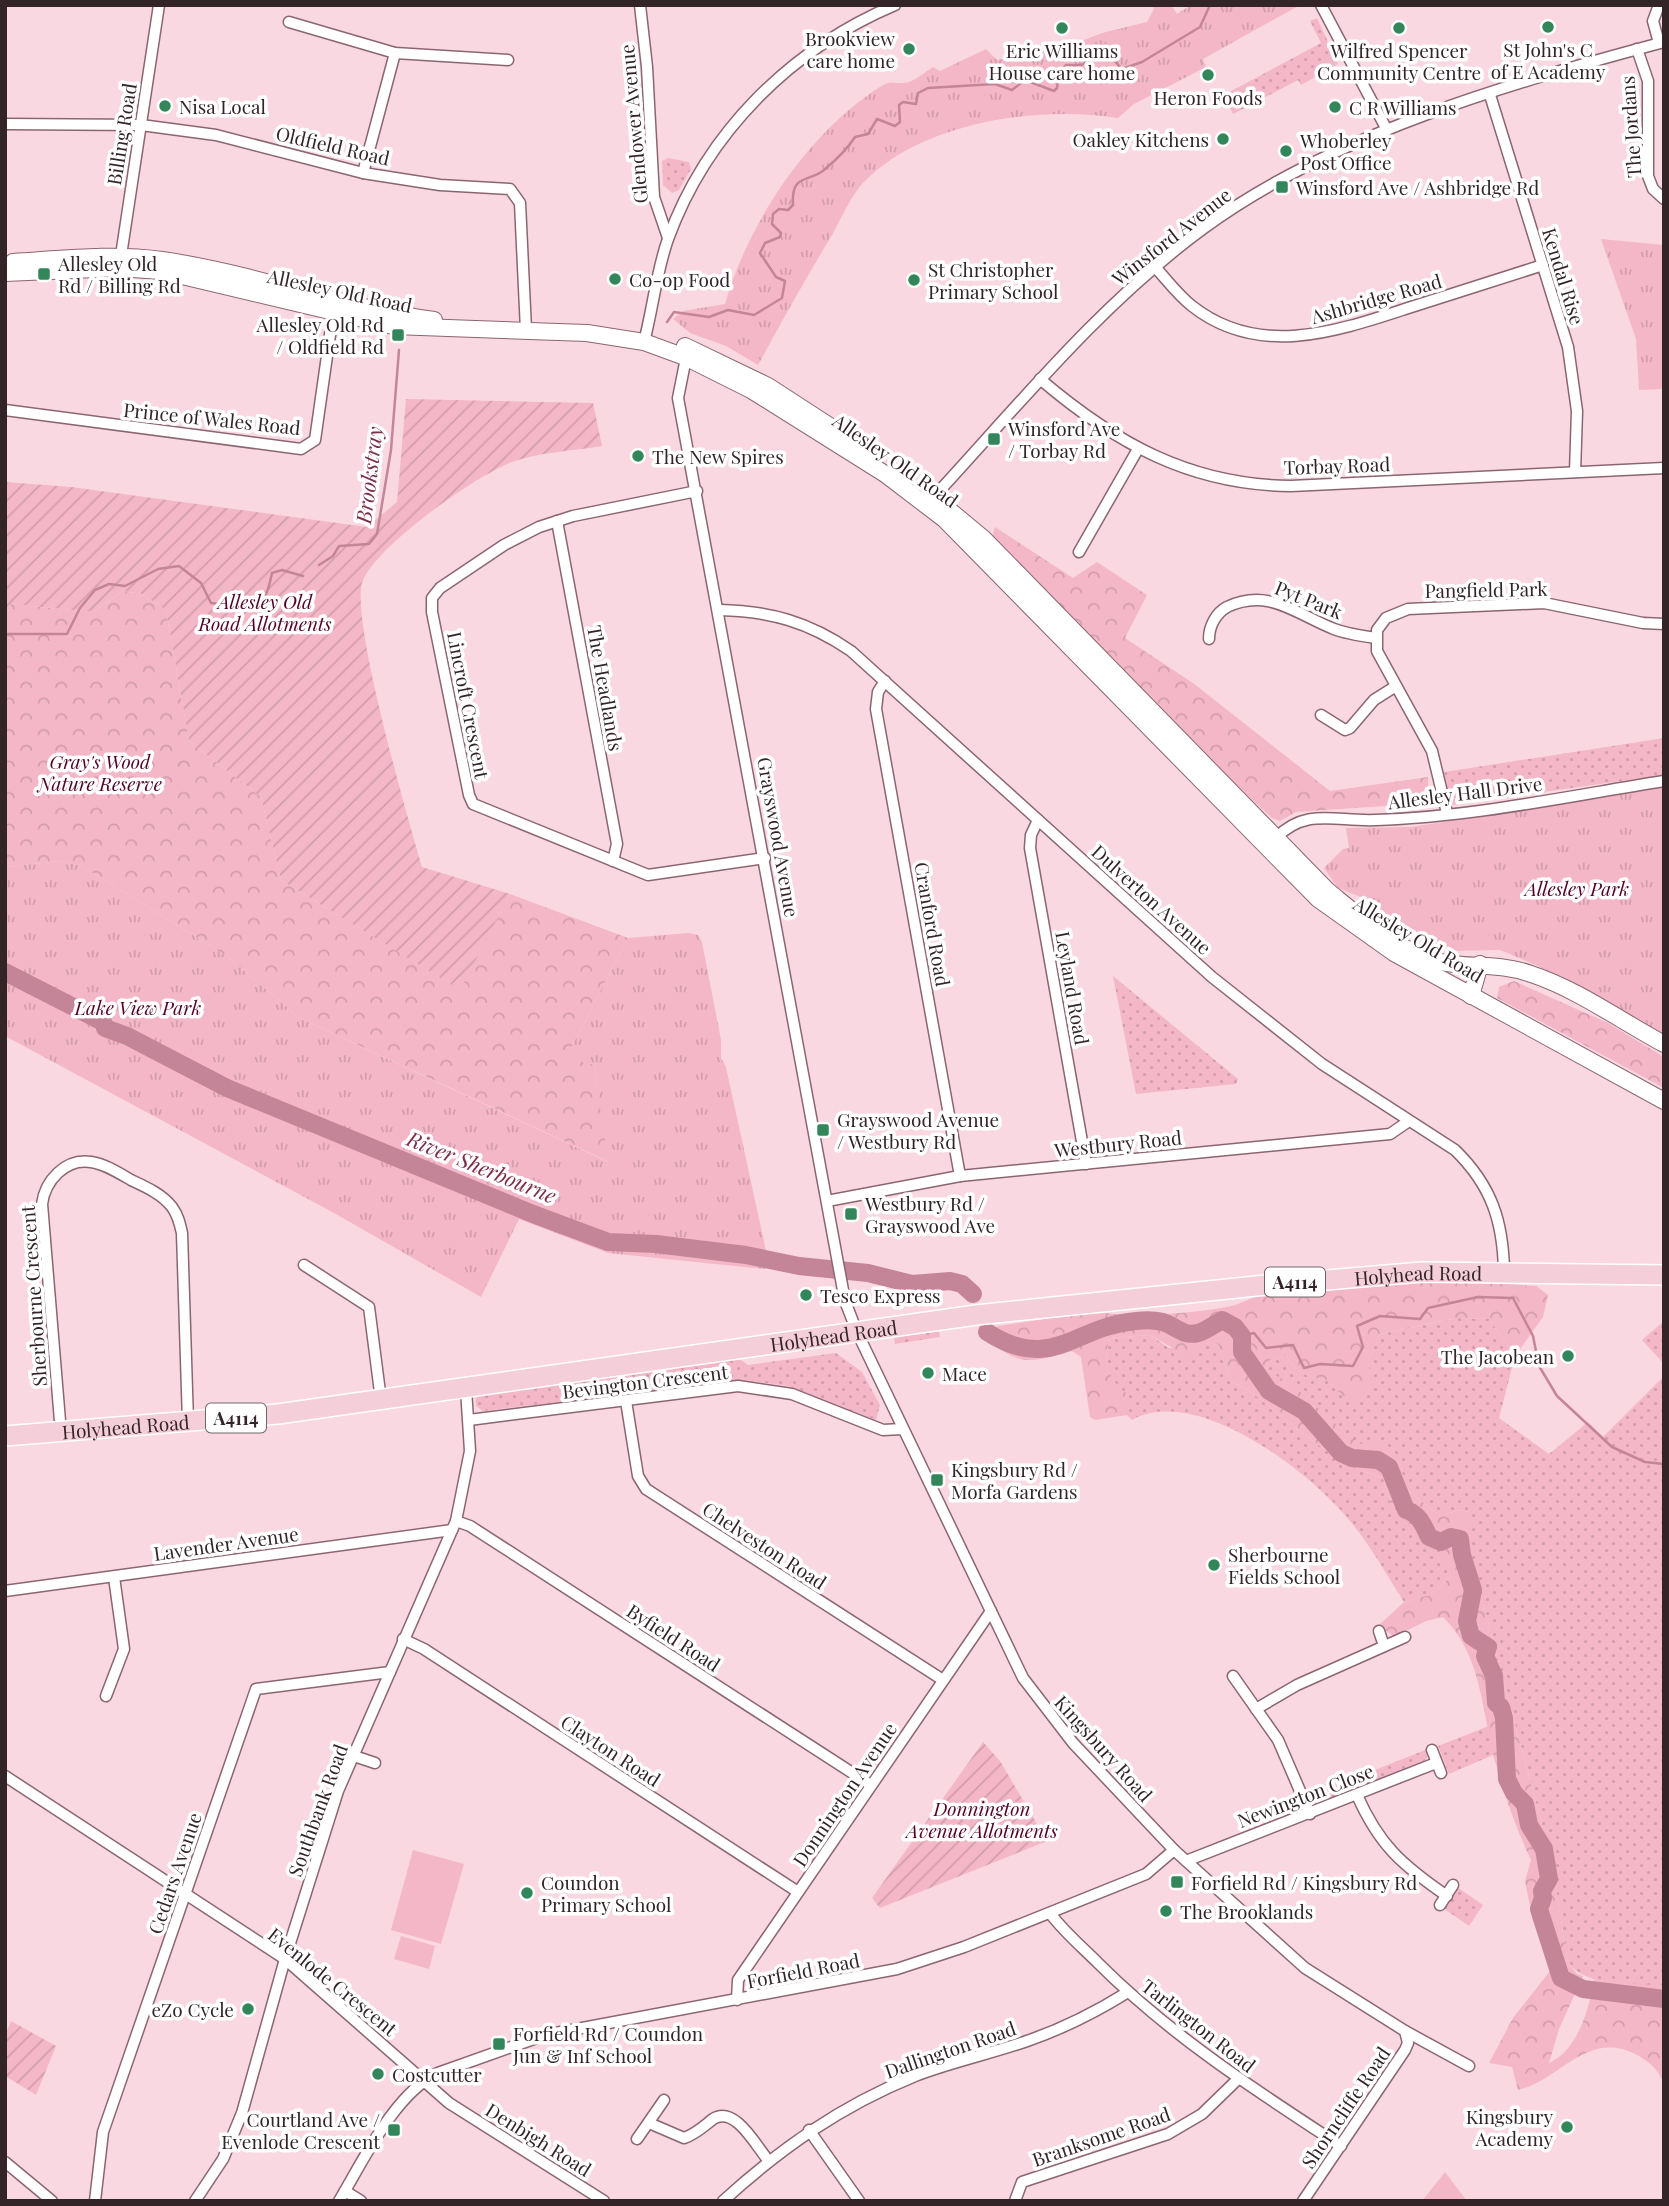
<svg xmlns="http://www.w3.org/2000/svg" width="1669" height="2206" font-family="'Playfair Display',serif">
<style>
.grass{fill:url(#grass-dots)}
.forest{fill:url(#forest-crowns)}
.park{fill:url(#park-tufts)}
.garden{fill:url(#garden-furrows)}
.pitch{fill:#f4b7c8}
.lines{fill:none;stroke-linecap:round;stroke-linejoin:round}
.stream{stroke:#c58598;stroke-width:2.5}
.river{stroke:#c58598;stroke-width:18}
.minor-casing{stroke:#8b6670;stroke-width:13}
.secondary-casing{stroke:#8b6670;stroke-width:18}
.trunk-casing{stroke:#fff;stroke-width:22}
.minor{stroke:#fff;stroke-width:10}
.secondary{stroke:#fff;stroke-width:16}
.trunk{stroke:#f4ced8;stroke-width:19}
.poi-dot{fill:#328659;stroke:#fff;stroke-width:2.5}
.labels{text-anchor:middle;dominant-baseline:central;stroke-width:7;stroke-linejoin:round;paint-order:stroke}
.shield{fill:#fff;stroke:#706668;stroke-width:2}
.shield-label{font-size:18px;font-weight:bold;fill:#332428}
.poi-label{font-size:19px;fill:#332428;stroke:#fff;text-anchor:start}
.street-label{font-size:19px;fill:#332428;stroke:#fff}
.park-label{font-size:19px;font-style:italic;fill:#530328;stroke:#fff}
.water-label{font-size:21px;font-style:italic;fill:#7c2e4a;stroke:#fff}
</style>
<defs>
<pattern id="grass-dots" width="8" height="8" patternUnits="userSpaceOnUse" patternTransform="scale(1.75)"><rect width="8" height="8" fill="#f4b7c8"/><path d="M2 2h.1M6 6h.1" fill="none" stroke="#d29dac" stroke-width="1.8" stroke-linecap="round"/></pattern>
<pattern id="forest-crowns" width="20" height="18" patternUnits="userSpaceOnUse" patternTransform="scale(1.75)"><rect width="20" height="18" fill="#f4b7c8"/><path d="M2 6a3 3 0 1 1 6 0M12 15a3 3 0 1 1 6 0" fill="none" stroke="#d29dac"/></pattern>
<pattern id="park-tufts" width="24" height="20" patternUnits="userSpaceOnUse" patternTransform="scale(1.75)"><rect width="24" height="20" fill="#f4b7c8"/><path d="M3 7l-1-3M5 7V3M7 7l1-3M15 17l-1-3M17 17v-4M19 17l1-3" fill="none" stroke="#d29dac"/></pattern>
<pattern id="garden-furrows" width="10" height="10" patternUnits="userSpaceOnUse" patternTransform="scale(1.75)"><rect width="10" height="10" fill="#f4b7c8"/><path d="M-1 1l2-2M0 10L10 0M9 11l2-2" fill="none" stroke="#d29dac"/></pattern>
</defs>
<rect width="100%" height="100%" fill="#fad8e1"/>
<g class="grass">
<polygon points="1317,18 1338,64 1301,85 1298,80 1233,114 1224,95 1321,43 1310,21"/>
<polygon points="668,158 689,162 691,169 679,190 672,193 663,185 662,161"/>
<polygon points="1664,738 1664,775 1451,805 1444,772"/>
<polygon points="1113,976 1238,1079 1236,1084 1136,1094"/>
<path d="M1457,1318L1489,1319L1515,1356L1499,1418L1549,1454L1588,1422L1603,1437L1664,1376V1986C1635,1985 1587,1987 1568,1963L1551,1859L1475,1573L1469,1546V1512L1459,1510L1440,1516L1404,1487L1401,1465L1375,1443H1356L1266,1370L1270,1360L1286,1355C1295,1372 1310,1379 1329,1380L1341,1395L1367,1363L1380,1334Z"/>
<polygon points="1664,1321 1664,1364 1642,1340"/>
<polygon points="939,1330 940,1337 895,1344 894,1337"/>
<path d="M1150,1335L1169,1348L1206,1342L1218,1344L1230,1381C1256,1392 1275,1412 1297,1429C1322,1448 1352,1469 1383,1478L1390,1502L1443,1553L1451,1576L1433,1594L1404,1602C1385,1572 1368,1541 1344,1514C1304,1468 1195,1385 1132,1420L1127,1415L1126,1394C1106,1378 1104,1363 1109,1338Z"/>
<polygon points="836,1353 862,1372 880,1405 876,1420 788,1386 743,1380 483,1411 476,1406 476,1398 481,1394 738,1358 748,1365"/>
<polygon points="1489,1726 1493,1755 1449,1774 1438,1746"/>
<polygon points="1428,1749 1427,1758 1420,1765 1325,1803 1315,1804 1309,1796"/>
<polygon points="1457,1887 1483,1905 1469,1926 1443,1908"/>
</g>
<g class="forest">
<polygon points="995,527 1073,578 1097,562 1147,595 1125,638 1193,683 1330,791 1428,777 1428,797 1385,806 1296,812 1280,821 1272,818 1172,726 992,537"/>
<polygon points="123,591 142,594 166,610 189,741 261,797 281,880 459,989 510,894 628,938 571,1048 594,1065 609,1162 300,1018 228,957 82,866 59,861 5,867 5,626 10,604 93,612"/>
<polygon points="1514,981 1608,1023 1664,1057 1664,1088 1497,998 1499,987"/>
<path d="M1478,1282L1536,1286L1548,1295L1543,1317L1515,1356L1489,1319L1457,1318L1380,1334L1367,1363L1374,1379L1366,1393L1357,1399L1341,1395L1329,1380C1310,1379 1295,1372 1286,1355L1270,1360L1266,1370L1290,1383L1356,1442H1375L1401,1465L1404,1487L1440,1516L1459,1510L1469,1512V1546L1475,1573L1551,1859L1568,1963L1577,1974L1583,1976L1559,2029L1549,2063C1578,2050 1589,2009 1594,1980L1664,1986V2083C1657,2069 1652,2064 1639,2056C1588,2027 1561,2080 1518,2090L1512,2067L1489,2063L1513,2018L1550,1971L1533,1921L1525,1881L1531,1860C1515,1827 1504,1793 1494,1758C1482,1710 1481,1654 1443,1617L1426,1621L1394,1637L1379,1625L1404,1602L1433,1594L1451,1576L1442,1553L1390,1502L1383,1478C1352,1469 1322,1448 1297,1429C1275,1412 1256,1392 1230,1381L1218,1344L1206,1342L1190,1358L1150,1335L1109,1338C1104,1363 1106,1378 1127,1394V1415L1095,1420L1090,1417L1081,1357L1072,1351C1033,1362 1018,1368 986,1337L998,1326L1098,1311C1121,1320 1210,1312 1235,1305C1247,1301 1258,1294 1271,1292C1338,1281 1409,1283 1478,1282Z"/>
</g>
<g class="park">
<path d="M1152,5H1171L1177,14L1191,5H1300L1203,59L1206,67L1134,104L1118,118C1038,105 920,122 862,184C850,198 841,219 832,235C806,278 782,321 758,365L726,346L690,333L673,319L683,311L725,304C749,221 809,131 883,85C891,80 901,85 909,82C917,79 925,72 933,67L940,71L986,49L997,60L1068,46L1102,33L1147,22L1154,9Z"/>
<polygon points="1601,239 1664,245 1664,389 1639,390 1636,339"/>
<polygon points="1664,786 1664,1035 1536,965 1500,950 1447,951 1394,922 1363,898 1338,888 1324,868 1343,849 1349,848 1346,828 1411,827"/>
<polygon points="59,861 82,866 228,957 300,1018 608,1162 594,1065 575,1060 571,1048 628,938 689,933 698,935 702,942 721,1040 721,1058 726,1067 766,1251 765,1269 608,1253 519,1219 481,1297 334,1213 5,1036 5,867"/>
</g>
<g class="garden">
<path d="M406,399L593,403L602,446C574,451 539,452 512,462C474,477 380,543 363,580C348,613 409,822 422,867L510,894L460,990L281,880L261,797L189,741L166,610L142,594L123,591L93,612L10,604L5,627V482L71,487L367,527L397,502Z"/>
<polygon points="983,1742 1000,1761 1047,1841 880,1908 872,1898"/>
<polygon points="11,2021 56,2046 36,2095 5,2076 5,2036"/>
</g>
<g class="pitch">
<polygon points="413,1850 464,1864 441,1944 391,1930"/>
<polygon points="401,1936 435,1946 429,1969 394,1959"/>
<polygon points="1445,2172 1467,2201 1422,2201"/>
</g>
<g class="lines">
<g class="stream">
<path d="M667,322L674,312L709,317L728,310L754,315L782,298L785,281L776,277L760,253L765,243L780,237L781,233L772,224L773,214L779,209L788,210L793,205C791,173 808,183 824,170C836,160 846,151 855,137L868,134L877,119L895,126L900,122L899,105L903,102L916,104L918,93L928,88L995,84L1012,90L1025,80L1054,91L1057,88L1059,73L1066,65H1081L1108,54L1122,69L1142,62L1200,27L1210,5"/>
<polyline points="319,565 333,556 339,546 369,544 377,534 391,450 399,350"/>
<path d="M5,634H67L80,608L95,590L109,584L125,586L158,569L179,566L201,583L211,603C250,605 261,627 272,573L282,570L303,576"/>
<polyline points="1242,1336 1254,1333 1266,1348 1293,1345 1304,1368 1320,1364 1353,1366 1363,1347 1357,1326 1380,1316 1420,1319 1428,1308 1478,1297 1513,1298 1533,1336 1539,1366 1557,1396 1612,1447 1645,1462 1664,1464"/>
</g>
<g class="river">
<polyline points="5,972 103,1022 105,1028 127,1036 227,1088 533,1214 608,1242 656,1244 746,1255 799,1266 868,1273 912,1284 950,1281 962,1284 973,1294"/>
<path d="M987,1332C1052,1374 1074,1326 1136,1321C1143,1320 1155,1320 1163,1322C1175,1326 1184,1337 1198,1333C1206,1331 1215,1324 1222,1320L1235,1327L1242,1336V1352L1269,1391L1304,1411L1341,1453L1352,1458L1378,1460L1389,1467L1406,1510C1419,1514 1423,1524 1429,1537L1441,1542L1451,1537L1460,1539L1462,1555L1473,1590L1467,1621L1471,1636L1488,1647L1485,1656L1494,1676L1496,1703L1501,1707L1504,1718L1507,1779L1514,1793L1525,1804L1529,1825L1544,1849L1549,1879L1542,1891L1543,1898L1539,1909L1561,1978L1583,1989L1664,1999"/>
</g>
<g class="minor-casing">
<g id="minor">
<polyline points="640,5 647,67 654,197 668,238"/>
<polyline points="1321,5 1387,130"/>
<polyline points="1659,5 1653,21 1659,43"/>
<polyline points="289,22 395,53 508,60"/>
<polyline points="1637,49 1648,81 1648,176 1653,189 1664,199"/>
<polyline points="1490,95 1568,347 1577,411 1575,472"/>
<polyline points="5,124 141,125 216,135 363,173 440,185 510,189 520,203 526,330"/>
<polyline points="363,173 395,53"/>
<polyline points="120,262 159,5"/>
<path d="M1155,267C1167,280 1178,295 1192,306C1258,358 1335,332 1405,309C1451,294 1497,280 1543,265"/>
<path d="M644,342C653,308 656,273 668,239C707,132 791,49 895,5"/>
<polyline points="687,353 678,398 845,1301 857,1332 1023,1678 1073,1743 1174,1850 1305,1968 1405,2031 1469,2066"/>
<path d="M1040,379C1115,443 1190,485 1291,486L1664,468"/>
<polyline points="5,410 301,449 315,440 334,307"/>
<polyline points="697,491 573,516 539,527 504,545 440,588 432,598 432,612 469,795 473,804 648,875 765,858"/>
<path d="M930,501C1018,406 1099,305 1204,228C1332,134 1511,83 1664,42"/>
<polyline points="557,521 617,844 613,861"/>
<polyline points="1079,552 1138,449"/>
<path d="M719,610C770,611 809,622 851,651L1212,977L1322,1064L1455,1150C1492,1186 1503,1222 1504,1271"/>
<path d="M1209,639C1209,626 1216,613 1227,607C1268,587 1296,614 1334,629C1347,634 1362,636 1376,638"/>
<polyline points="885,681 878,692 876,709 960,1176"/>
<polyline points="1321,715 1345,730 1350,728 1374,700 1396,686"/>
<polyline points="1447,813 1432,751 1377,651 1377,630 1386,618 1408,609 1544,603 1643,623 1664,624"/>
<polyline points="1038,820 1031,835 1030,848 1086,1164"/>
<path d="M1276,838C1306,807 1336,822 1376,820C1472,817 1569,796 1664,781"/>
<polyline points="827,1201 960,1176 1390,1134 1409,1121"/>
<polyline points="304,1265 369,1307 381,1400"/>
<polyline points="626,1401 638,1476 646,1489 943,1680"/>
<polyline points="469,1420 738,1386 792,1394 883,1430 902,1429"/>
<path d="M61,1433L42,1204C45,1181 65,1158 91,1162C105,1164 119,1173 131,1180C146,1187 162,1194 172,1207C178,1215 180,1224 182,1233L188,1422"/>
<polyline points="456,1521 470,1526 871,1785"/>
<polyline points="5,1591 452,1530"/>
<polyline points="1379,1631 1384,1646"/>
<polyline points="403,1639 424,1649 798,1892"/>
<polyline points="1233,1676 1278,1740 1310,1814"/>
<polyline points="106,1696 124,1649 114,1577"/>
<polyline points="1256,1709 1297,1685 1405,1637"/>
<polyline points="1432,1750 1441,1773"/>
<polyline points="354,1756 375,1763"/>
<polyline points="5,1776 285,1959 449,2103 604,2201"/>
<path d="M1357,1795C1379,1845 1402,1865 1447,1896"/>
<polyline points="1186,1861 1436,1763"/>
<polyline points="1440,1905 1453,1885"/>
<path d="M1050,1913C1063,1931 1082,1947 1098,1963C1171,2036 1255,2090 1341,2146"/>
<polyline points="737,2000 738,1980 991,1611"/>
<path d="M649,2123L684,2138C696,2134 704,2126 713,2119C735,2105 756,2146 768,2160"/>
<polyline points="809,2130 859,2201"/>
<polyline points="637,2139 664,2100"/>
<polyline points="5,2162 52,2201"/>
<polyline points="345,2191 361,2201"/>
<polyline points="95,2201 103,2132 256,1689 390,1672"/>
<polyline points="195,2201 223,2159 242,2113 285,1959 338,1791 456,1521 470,1451 466,1389"/>
<path d="M339,2201C363,2161 395,2093 438,2073L545,2035L897,1969L964,1947L1146,1874L1174,1850"/>
<path d="M723,2201C781,2148 841,2106 915,2076C951,2062 990,2054 1027,2041C1062,2029 1096,2012 1128,1992"/>
<polyline points="1015,2201 1022,2182 1168,2134 1202,2114 1238,2079"/>
<polyline points="1303,2201 1405,2050 1408,2043 1405,2031"/>
</g>
</g>
<g class="secondary-casing">
<g id="secondary">
<path d="M13,262C63,259 112,253 162,260C254,273 342,308 434,320"/>
<polyline points="5,273 119,268 161,271 393,326 587,333 644,342 685,357 751,390 885,474 944,519 1318,899 1394,953 1664,1101"/>
<polyline points="685,346 768,386 865,449"/>
<path d="M930,494L984,539L1328,891C1360,917 1400,953 1441,962C1473,969 1498,962 1531,974C1577,989 1621,1021 1664,1044"/>
<polyline points="1471,996 1480,964"/>
</g>
</g>
<g class="trunk-casing">
<g id="trunk">
<path id="s1" d="M5,1436L278,1414L976,1315L1256,1286L1422,1272L1664,1275"/>
</g>
</g>
<use href="#minor" class="minor"/>
<use href="#secondary" class="secondary"/>
<use href="#trunk" class="trunk"/>
</g>
<g class="poi-dot">
<circle cx="1548" cy="27" r="7"/>
<circle cx="1062" cy="28" r="7"/>
<circle cx="1399" cy="28" r="7"/>
<circle cx="909" cy="49" r="7"/>
<circle cx="1208" cy="75" r="7"/>
<circle cx="165" cy="106" r="7"/>
<circle cx="1335" cy="107" r="7"/>
<circle cx="1223" cy="139" r="7"/>
<circle cx="1286" cy="151" r="7"/>
<rect x="1275" y="180" width="14" height="14" rx="3.5"/>
<rect x="37" y="267" width="14" height="14" rx="3.5"/>
<circle cx="615" cy="279" r="7"/>
<circle cx="914" cy="280" r="7"/>
<rect x="391" y="328" width="14" height="14" rx="3.5"/>
<rect x="987" y="432" width="14" height="14" rx="3.5"/>
<circle cx="638" cy="456" r="7"/>
<rect x="816" y="1123" width="14" height="14" rx="3.5"/>
<rect x="844" y="1207" width="14" height="14" rx="3.5"/>
<circle cx="806" cy="1295" r="7"/>
<circle cx="1568" cy="1356" r="7"/>
<circle cx="928" cy="1373" r="7"/>
<rect x="930" y="1473" width="14" height="14" rx="3.5"/>
<circle cx="1214" cy="1565" r="7"/>
<rect x="1170" y="1875" width="14" height="14" rx="3.5"/>
<circle cx="527" cy="1893" r="7"/>
<circle cx="1166" cy="1911" r="7"/>
<circle cx="248" cy="2009" r="7"/>
<rect x="492" y="2037" width="14" height="14" rx="3.5"/>
<circle cx="378" cy="2074" r="7"/>
<circle cx="1567" cy="2127" r="7"/>
<rect x="387" y="2123" width="14" height="14" rx="3.5"/>
</g>
<g class="labels">
<g class="shield">
<rect x="1265" y="1267.5" width="60" height="29" rx="5"/>
<rect x="206" y="1403.5" width="60" height="29" rx="5"/>
</g>
<g class="shield-label">
<text x="1295" y="1282">A4114</text>
<text x="236" y="1418">A4114</text>
</g>
<g class="poi-label">
<text x="895" y="38" text-anchor="end">Brookview<tspan x="895" dy="22">care home</tspan></text>
<text x="1548" y="49" text-anchor="middle">St John's C<tspan x="1548" dy="22">of E Academy</tspan></text>
<text x="1062" y="50" text-anchor="middle">Eric Williams<tspan x="1062" dy="22">House care home</tspan></text>
<text x="1399" y="50" text-anchor="middle">Wilfred Spencer<tspan x="1399" dy="22">Community Centre</tspan></text>
<text x="1208" y="97" text-anchor="middle">Heron Foods</text>
<text x="179" y="106">Nisa Local</text>
<text x="1349" y="107">C R Williams</text>
<text x="1209" y="139" text-anchor="end">Oakley Kitchens</text>
<text x="1300" y="140">Whoberley<tspan x="1300" dy="22">Post Office</tspan></text>
<text x="1296" y="187">Winsford Ave / Ashbridge Rd</text>
<text x="58" y="263">Allesley Old<tspan x="58" dy="22">Rd / Billing Rd</tspan></text>
<text x="928" y="269">St Christopher<tspan x="928" dy="22">Primary School</tspan></text>
<text x="629" y="279">Co-op Food</text>
<text x="384" y="324" text-anchor="end">Allesley Old Rd<tspan x="384" dy="22">/ Oldfield Rd</tspan></text>
<text x="1008" y="428">Winsford Ave<tspan x="1008" dy="22">/ Torbay Rd</tspan></text>
<text x="652" y="456">The New Spires</text>
<text x="837" y="1119">Grayswood Avenue<tspan x="837" dy="22">/ Westbury Rd</tspan></text>
<text x="865" y="1203">Westbury Rd /<tspan x="865" dy="22">Grayswood Ave</tspan></text>
<text x="820" y="1295">Tesco Express</text>
<text x="1554" y="1356" text-anchor="end">The Jacobean</text>
<text x="942" y="1373">Mace</text>
<text x="951" y="1469">Kingsbury Rd /<tspan x="951" dy="22">Morfa Gardens</tspan></text>
<text x="1228" y="1554">Sherbourne<tspan x="1228" dy="22">Fields School</tspan></text>
<text x="541" y="1882">Coundon<tspan x="541" dy="22">Primary School</tspan></text>
<text x="1191" y="1882">Forfield Rd / Kingsbury Rd</text>
<text x="1180" y="1911">The Brooklands</text>
<text x="234" y="2009" text-anchor="end">eZo Cycle</text>
<text x="513" y="2033">Forfield Rd / Coundon<tspan x="513" dy="22">Jun &amp; Inf School</tspan></text>
<text x="392" y="2074">Costcutter</text>
<text x="1553" y="2116" text-anchor="end">Kingsbury<tspan x="1553" dy="22">Academy</tspan></text>
<text x="380" y="2119" text-anchor="end">Courtland Ave /<tspan x="380" dy="22">Evenlode Crescent</tspan></text>
</g>
<g class="street-label">
<text transform="translate(633 124) rotate(-95)">Glendower Avenue</text>
<text transform="translate(1630 127) rotate(-94)">The Jordans</text>
<text transform="translate(121 134) rotate(-81)">Billing Road</text>
<text transform="translate(333 145) rotate(13)">Oldfield Road</text>
<text transform="translate(1171 236) rotate(-38)">Winsford Avenue</text>
<text transform="translate(1564 276) rotate(73)">Kendal Rise</text>
<text transform="translate(340 290) rotate(12)">Allesley Old Road</text>
<text transform="translate(1376 298) rotate(-16)">Ashbridge Road</text>
<text transform="translate(212 418) rotate(6)">Prince of Wales Road</text>
<text transform="translate(896 460) rotate(35)">Allesley Old Road</text>
<text transform="translate(1337 465) rotate(-2)">Torbay Road</text>
<text transform="translate(1486 589) rotate(-1)">Pangfield Park</text>
<text transform="translate(1309 599) rotate(22)">Pyt Park</text>
<text transform="translate(606 688) rotate(80)">The Headlands</text>
<text transform="translate(469 705) rotate(79)">Lincroft Crescent</text>
<text transform="translate(1465 792) rotate(-7)">Allesley Hall Drive</text>
<text transform="translate(779 837) rotate(80)">Grayswood Avenue</text>
<text transform="translate(1152 899) rotate(42)">Dulverton Avenue</text>
<text transform="translate(933 924) rotate(80)">Cranford Road</text>
<text transform="translate(1419 939) rotate(31)">Allesley Old Road</text>
<text transform="translate(1073 988) rotate(80)">Leyland Road</text>
<text transform="translate(1118 1143) rotate(-6)">Westbury Road</text>
<text stroke="none"><textPath href="#s1" startOffset="1423">Holyhead Road</textPath></text>
<text transform="translate(33 1296) rotate(-94)">Sherbourne Crescent</text>
<text stroke="none"><textPath href="#s1" startOffset="835">Holyhead Road</textPath></text>
<text transform="translate(645 1381) rotate(-7)">Bevington Crescent</text>
<text stroke="none"><textPath href="#s1" startOffset="121">Holyhead Road</textPath></text>
<text transform="translate(226 1543) rotate(-8)">Lavender Avenue</text>
<text transform="translate(765 1545) rotate(33)">Chelveston Road</text>
<text transform="translate(674 1637) rotate(33)">Byfield Road</text>
<text transform="translate(1104 1748) rotate(48)">Kingsbury Road</text>
<text transform="translate(611 1750) rotate(33)">Clayton Road</text>
<text transform="translate(844 1794) rotate(-56)">Donnington Avenue</text>
<text transform="translate(1305 1795) rotate(-21)">Newington Close</text>
<text transform="translate(317 1810) rotate(-70)">Southbank Road</text>
<text transform="translate(174 1873) rotate(-71)">Cedars Avenue</text>
<text transform="translate(803 1970) rotate(-11)">Forfield Road</text>
<text transform="translate(333 1981) rotate(39)">Evenlode Crescent</text>
<text transform="translate(1199 2025) rotate(38)">Tarlington Road</text>
<text transform="translate(950 2049) rotate(-19)">Dallington Road</text>
<text transform="translate(1345 2107) rotate(-56)">Shorncliffe Road</text>
<text transform="translate(1101 2136) rotate(-19)">Branksome Road</text>
<text transform="translate(539 2139) rotate(32)">Denbigh Road</text>
</g>
<g class="park-label">
<text x="265" y="601">Allesley Old<tspan x="265" dy="22">Road Allotments</tspan></text>
<text x="100" y="761">Gray's Wood<tspan x="100" dy="22">Nature Reserve</tspan></text>
<text x="1577" y="888">Allesley Park</text>
<text x="138" y="1007">Lake View Park</text>
<text x="982" y="1808">Donnington<tspan x="982" dy="22">Avenue Allotments</tspan></text>
</g>
<g class="water-label">
<text transform="translate(368 475) rotate(-83)">Brookstray</text>
<text transform="translate(482 1166) rotate(22)">River Sherbourne</text>
</g>
</g>
<rect width="1669" height="2206" fill="none" stroke="#332428" stroke-width="14"/>
</svg>
